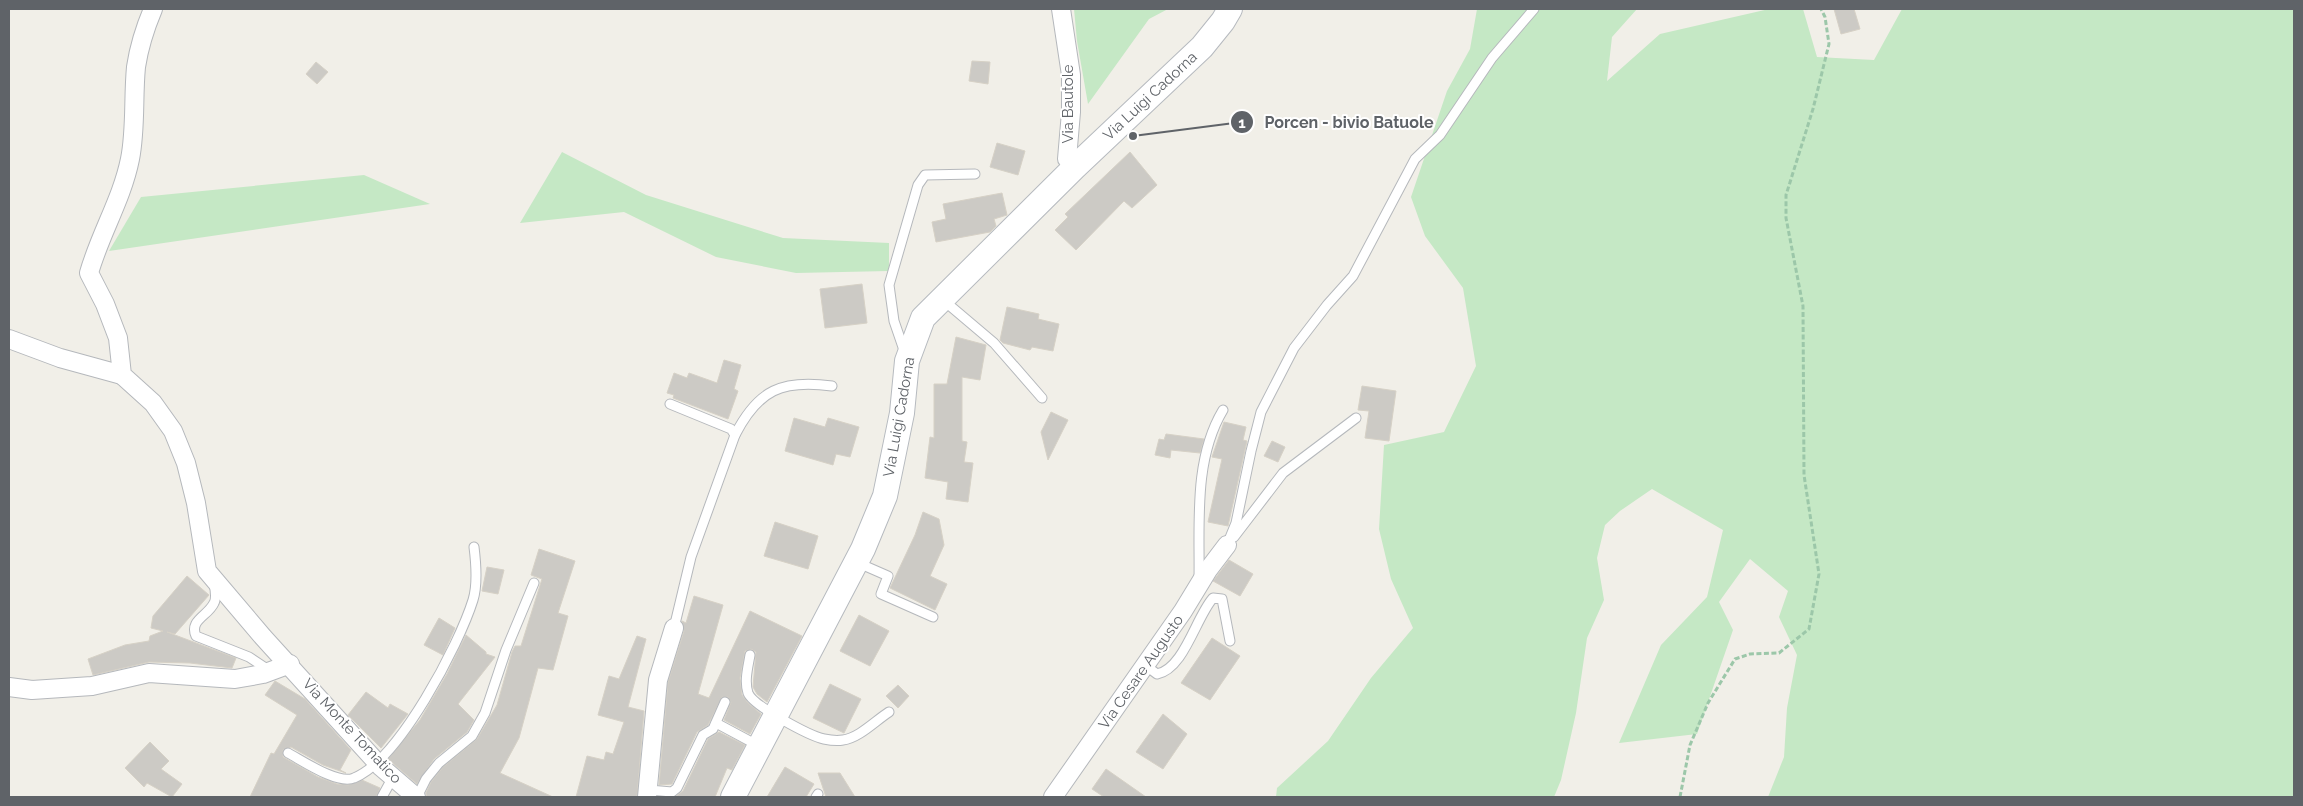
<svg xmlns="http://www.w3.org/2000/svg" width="2303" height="806" font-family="Raleway,sans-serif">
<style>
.green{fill:#c5e8c5}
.building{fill:#cccac5;stroke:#d6d1c6}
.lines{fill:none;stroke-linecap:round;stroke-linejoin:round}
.lane-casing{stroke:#b5b8bc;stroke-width:11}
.street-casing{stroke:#b5b8bc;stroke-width:20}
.secondary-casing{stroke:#b6babf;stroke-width:26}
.path{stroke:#9cc7a9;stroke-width:3;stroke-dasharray:5 2.5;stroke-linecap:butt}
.lane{stroke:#fff;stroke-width:9}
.street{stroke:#fff;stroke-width:18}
.secondary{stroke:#fff;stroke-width:24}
.labels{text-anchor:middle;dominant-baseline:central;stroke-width:4;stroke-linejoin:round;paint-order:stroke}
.street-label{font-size:15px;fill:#5f6368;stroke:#fff}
.leader{fill:none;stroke:#5f6368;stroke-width:2}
.callout-dot{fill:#5f6368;stroke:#fff;stroke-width:2}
.mark-label{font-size:15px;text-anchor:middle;font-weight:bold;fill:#fff}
.callout-label{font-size:16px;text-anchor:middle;font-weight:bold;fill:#5f6368;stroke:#fff;stroke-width:4;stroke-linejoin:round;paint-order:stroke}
</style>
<rect width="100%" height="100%" fill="#f1efe8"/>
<g class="green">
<polygon points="1074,9 1168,9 1149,19 1088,104 1077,41"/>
<polygon points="1477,9 1637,9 1612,37 1607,81 1660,34 1769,9 1803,9 1817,57 1874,60 1902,9 2294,9 2294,797 1768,797 1784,757 1787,708 1797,655 1779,617 1788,591 1750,559 1719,602 1733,630 1697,734 1619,743 1661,645 1707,597 1723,530 1652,489 1620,511 1605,525 1597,558 1604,600 1587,638 1576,713 1561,780 1554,797 1276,797 1277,788 1328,741 1371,678 1413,628 1391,579 1379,529 1384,445 1444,432 1476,366 1463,288 1425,236 1411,197 1447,91 1470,49"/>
<polygon points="562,152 646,195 783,238 889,243 889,271 796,273 716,257 624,212 520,223"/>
<polygon points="364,175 430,204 109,251 141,197"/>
</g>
<g class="building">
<polygon points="1834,9 1854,9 1860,29 1841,34"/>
<polygon points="972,61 990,62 988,84 969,81"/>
<polygon points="316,62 328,72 317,84 306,74"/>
<polygon points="997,143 1025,151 1018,175 990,167"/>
<polygon points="1130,152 1157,185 1132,208 1124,201 1076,250 1055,230 1068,217 1065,214"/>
<polygon points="1002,193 1007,215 994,219 996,226 990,232 936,242 932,222 946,219 943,204"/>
<polygon points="862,284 867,323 825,328 820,289"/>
<polygon points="1007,307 1039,314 1038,319 1059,324 1053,351 1032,347 1030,350 1003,343 1000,340"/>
<polygon points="956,337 986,345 980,380 962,377 962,441 967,442 964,462 973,463 968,502 946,499 948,482 925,478 930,437 934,438 934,384 947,384"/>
<polygon points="724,360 741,365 734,389 738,391 728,419 673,398 674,395 667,393 674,373 687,378 689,373 717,383"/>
<polygon points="1362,386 1396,391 1389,441 1365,438 1369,411 1358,410"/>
<polygon points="1051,412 1068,420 1048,460 1041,432"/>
<polygon points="794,418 825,427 828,418 859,427 850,457 836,454 833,465 785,451"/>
<polygon points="1224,422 1246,427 1243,440 1247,441 1228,526 1208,522 1222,459 1212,457"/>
<polygon points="1166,434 1204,439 1200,453 1171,450 1170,458 1155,455 1159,439 1164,440"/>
<polygon points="1272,441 1285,447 1278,462 1264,456"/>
<polygon points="923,512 939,519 944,545 930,576 947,584 935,610 890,588 915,535"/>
<polygon points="775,522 818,536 808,569 764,556"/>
<polygon points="539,549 575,561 558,613 568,616 553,670 538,668 519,738 500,773 553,797 427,797 426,793 431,782 443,767 477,739 497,705 512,652 515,646 521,646 542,579 531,575"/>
<polygon points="1229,560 1253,574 1240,596 1213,581"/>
<polygon points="487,567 504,570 498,594 482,591"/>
<polygon points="187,576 209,595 175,634 167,632 236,658 232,668 190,663 149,662 93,675 88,659 125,645 149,641 150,636 163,631 151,628 153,616"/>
<polygon points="694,596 723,605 698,694 709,698 750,611 802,636 767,702 757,694 753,687 756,652 751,649 745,651 740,678 742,695 748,703 761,714 750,734 724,720 731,702 728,697 722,697 708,725 697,732 672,784 659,785 668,682 684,631 682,621 686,623"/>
<polygon points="859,615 889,631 870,666 840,651"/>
<polygon points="439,618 455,628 443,655 424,645"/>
<polygon points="466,635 486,652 486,654 495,657 458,704 474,720 467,732 434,759 417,784 388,759 420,720 447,674"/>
<polygon points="637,636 646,639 628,707 644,711 637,797 576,797 587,756 604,760 606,752 613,754 624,722 598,715 609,676 619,679"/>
<polygon points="1212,638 1240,656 1210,700 1181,683"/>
<polygon points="275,681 305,699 351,750 340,770 346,773 323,765 291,747 283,750 283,757 318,777 337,784 348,785 362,780 380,788 376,797 250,797 271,753 274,754 297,715 265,695"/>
<polygon points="830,684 861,699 844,733 813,718"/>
<polygon points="898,685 909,696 898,708 886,696"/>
<polygon points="366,692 388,708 390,704 408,714 381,748 348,715"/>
<polygon points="1163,714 1187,734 1163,769 1136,752"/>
<polygon points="719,732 745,745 732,770 727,768 715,797 675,797 683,791 708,739"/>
<polygon points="150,742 169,761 161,769 182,784 172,797 147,783 144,787 125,768"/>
<polygon points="785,767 814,784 806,797 767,797"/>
<polygon points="1106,769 1146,797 1104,797 1092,789"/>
<polygon points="818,773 840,773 855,797 826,797"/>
</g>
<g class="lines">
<g class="lane-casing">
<g id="lane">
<polyline points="942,299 994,343 1042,398"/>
<polyline points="905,353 894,321 889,285 918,185 925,175 975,174"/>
<polyline points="670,404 731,429 735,435 691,557 674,628"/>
<path d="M735,435C758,390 782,379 832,386"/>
<polyline points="1234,537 1283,473 1356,418"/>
<polyline points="1227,545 1236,523 1251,451 1261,412 1294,348 1327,305 1353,276 1415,159 1440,135 1492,58 1534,9"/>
<polyline points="856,562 888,576 881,594 933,617"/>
<path d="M1199,580C1200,525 1193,460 1223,410"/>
<path d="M214,583C215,589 217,598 214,603C208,616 189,620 196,636L249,657L270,671"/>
<path d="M750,655C748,667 744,681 748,693C753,706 810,736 824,739C829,740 837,741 843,740C859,738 875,721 889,712"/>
<path d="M1145,665L1157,674C1184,669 1196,617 1213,598L1222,599L1230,641"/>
<polyline points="716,723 759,746"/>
<path d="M288,753C303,761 338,785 354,778C399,760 459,645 473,600C478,584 476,563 474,547"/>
<polyline points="649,790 672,792 677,788 703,735 713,729 725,702"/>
<polyline points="382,797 393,777"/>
<polyline points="417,797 426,779 439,763 472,736 485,713 506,650 534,583"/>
<polyline points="816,797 818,794"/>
</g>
</g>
<g class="street-casing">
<g id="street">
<path d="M153,9C145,28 139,47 136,67C133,98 136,129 130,159C122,199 100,234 89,273L105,304L118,338L122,375L153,403L173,431L186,463L196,503L207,571L263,637L381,767L416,797"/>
<polyline points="1061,9 1071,75 1071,112 1067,159 1075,167"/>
<polyline points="9,339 60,358 122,375"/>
<polyline points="9,687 32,690 92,686 149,673 235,679 263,674 290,664"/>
<polyline points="647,797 658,680 674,628"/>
<polyline points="1053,797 1183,611 1208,570 1227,545"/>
</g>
</g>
<g class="secondary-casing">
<polyline id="secondary" points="733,797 863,549 885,496 902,413 907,361 923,318 1075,167 1202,47 1223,21 1230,9"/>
</g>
<polyline class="path" points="1680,797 1690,745 1708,703 1735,659 1750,654 1779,653 1809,629 1819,574 1804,475 1803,306 1786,218 1786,195 1813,109 1829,44 1825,17 1821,9"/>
<use href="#lane" class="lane"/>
<use href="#street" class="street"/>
<use href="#secondary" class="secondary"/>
</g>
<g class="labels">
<g class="street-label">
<text transform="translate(1150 96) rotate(-43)">Via Luigi Cadorna</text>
<text transform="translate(1068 104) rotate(-90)">Via Bautole</text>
<text transform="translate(899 417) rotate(-80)">Via Luigi Cadorna</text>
<text transform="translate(1141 672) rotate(-55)">Via Cesare Augusto</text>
<text transform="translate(352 731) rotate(47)">Via Monte Tomatico</text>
</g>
</g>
<path class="leader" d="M1133 136L1242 122"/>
<g class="callout-dot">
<circle cx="1133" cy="136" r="5"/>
<circle cx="1242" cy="122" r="12"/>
</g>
<g class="mark-label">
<text x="1242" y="128">1</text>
</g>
<g class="callout-label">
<text x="1349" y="128">Porcen - bivio Batuole</text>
</g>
<rect width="2303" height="806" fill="none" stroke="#5f6368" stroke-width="20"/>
</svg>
